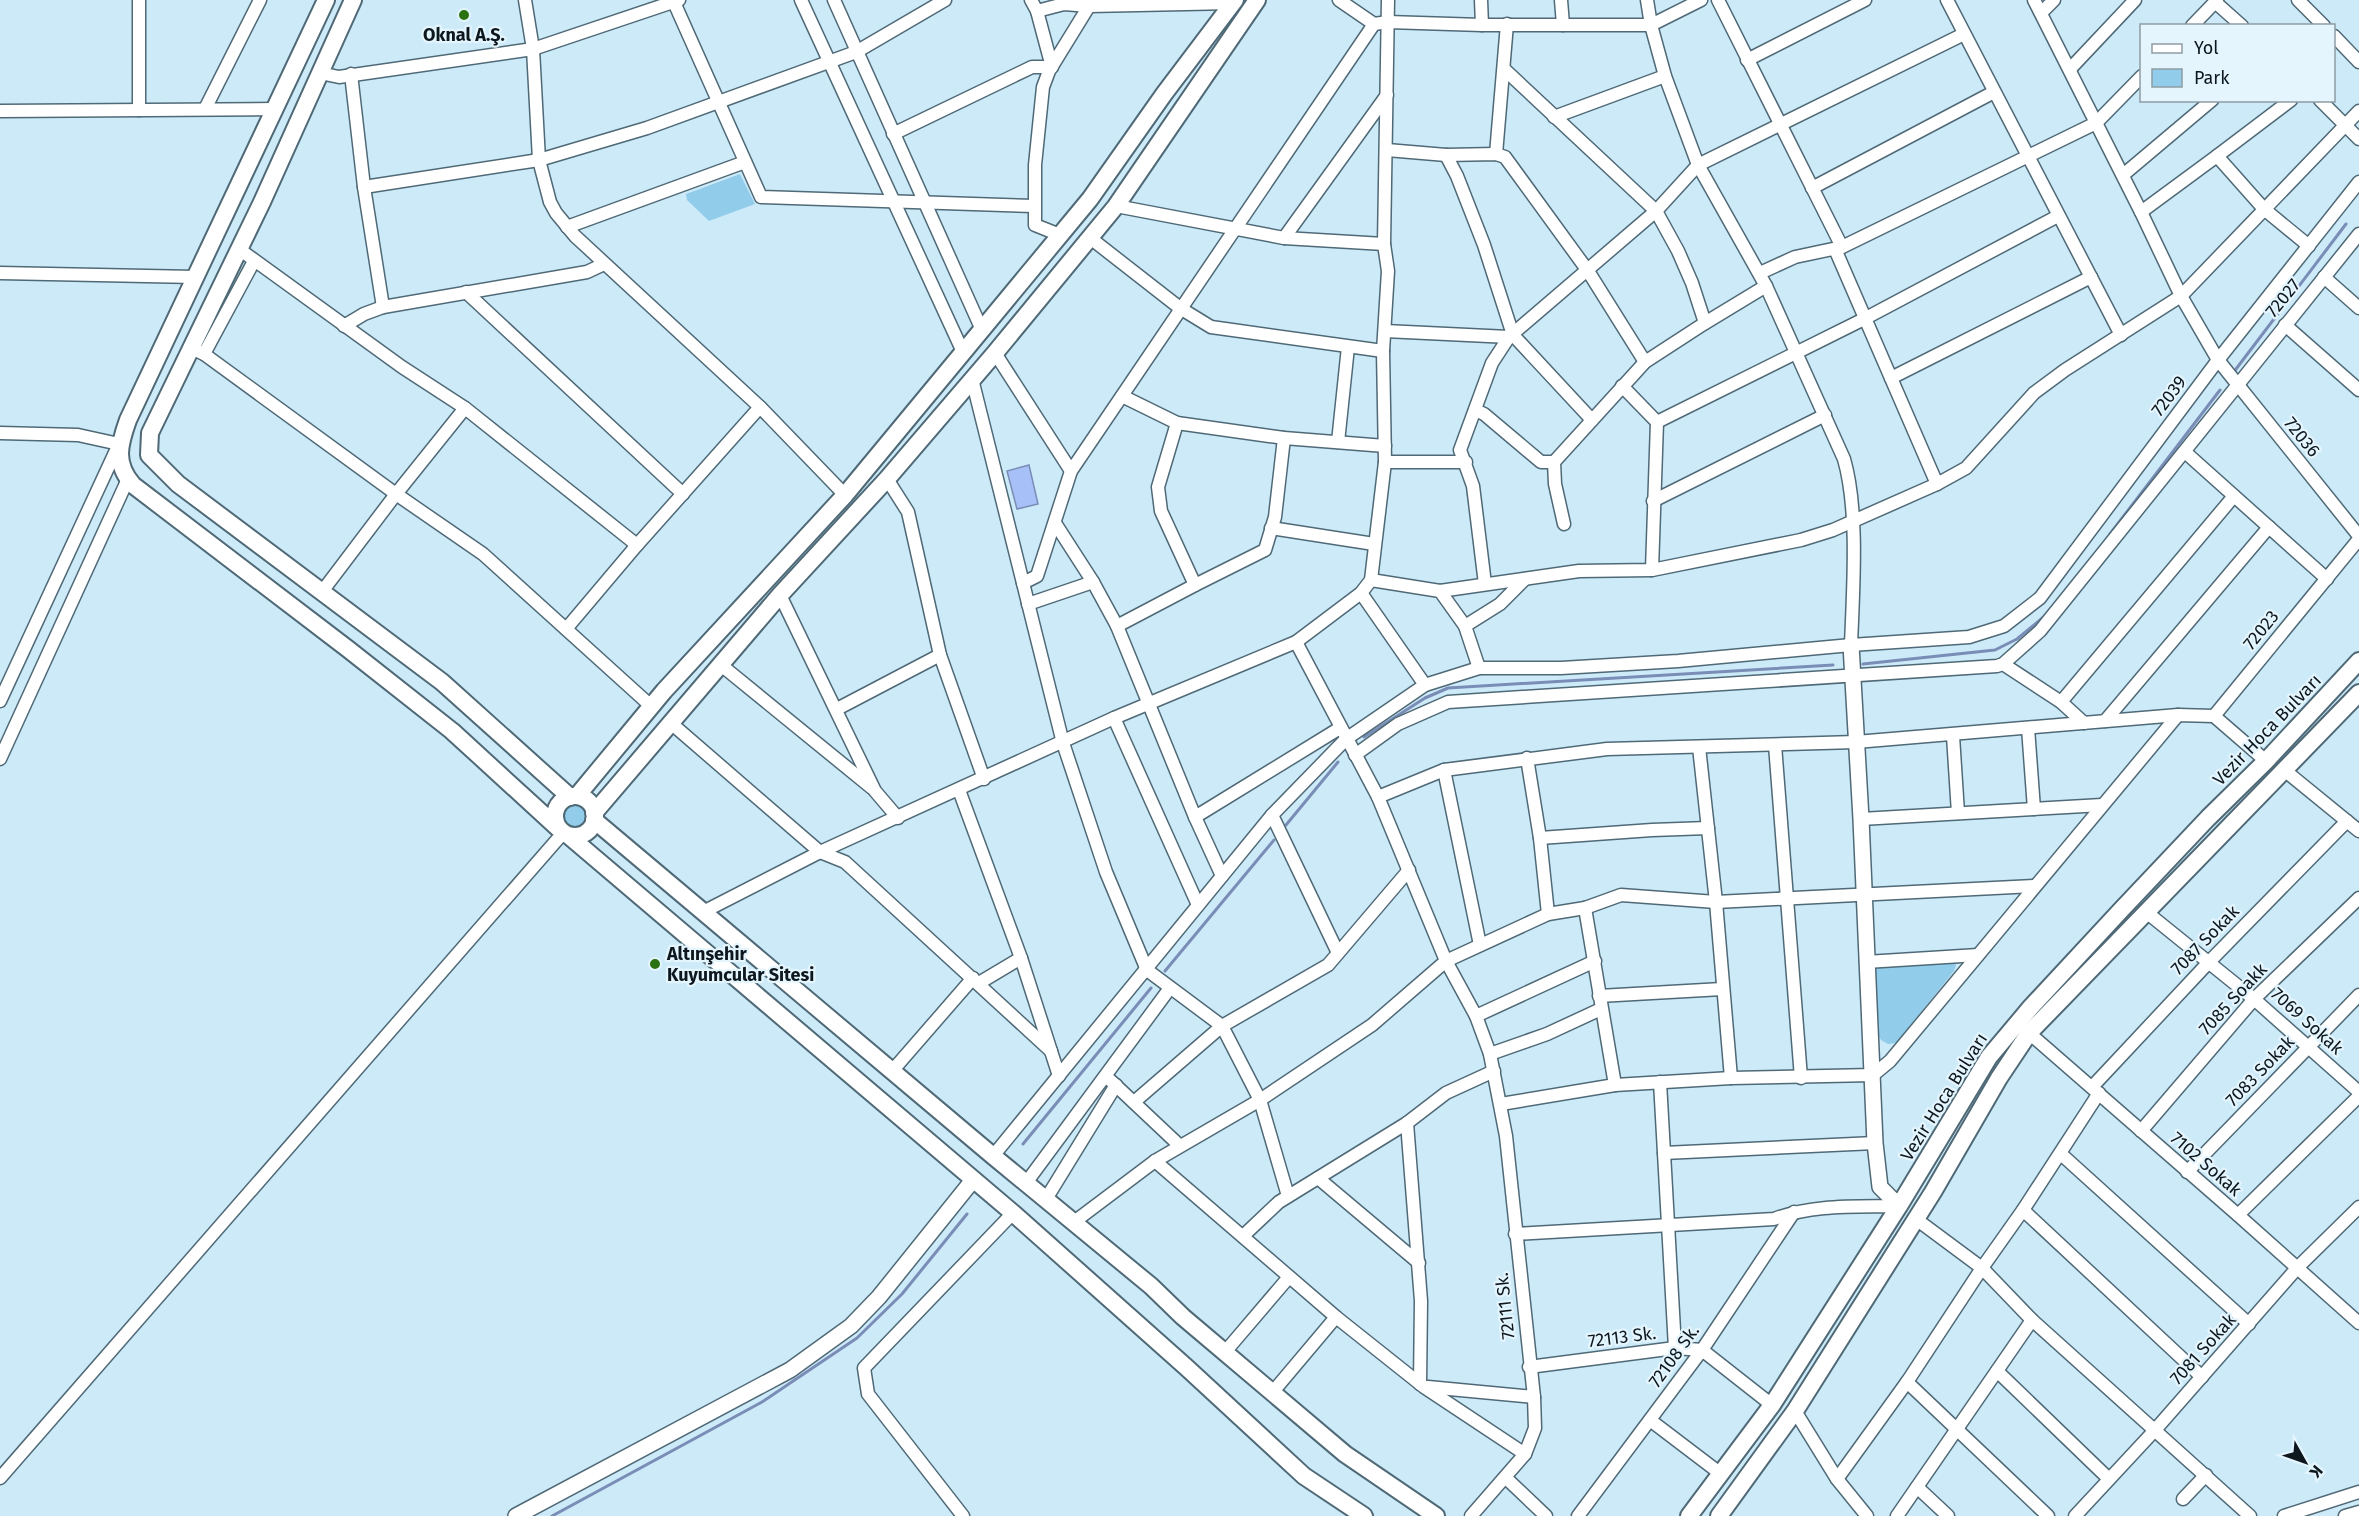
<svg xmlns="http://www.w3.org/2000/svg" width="2359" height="1516" font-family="'Fira Sans',sans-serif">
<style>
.green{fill:#91ccea}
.water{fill:#a8c0f8;stroke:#7a8db6;stroke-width:1.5}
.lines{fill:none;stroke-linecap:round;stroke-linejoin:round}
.stream{stroke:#7a8db6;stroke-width:3}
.minor-casing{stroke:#4f6976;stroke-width:15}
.tertiary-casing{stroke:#4f6976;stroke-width:18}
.secondary-casing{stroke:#4f6976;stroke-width:20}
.minor{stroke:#fff;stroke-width:12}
.tertiary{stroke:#fff;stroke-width:15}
.secondary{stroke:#fff;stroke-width:16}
.poi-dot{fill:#297111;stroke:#e4f5fe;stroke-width:2}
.labels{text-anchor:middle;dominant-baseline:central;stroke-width:4.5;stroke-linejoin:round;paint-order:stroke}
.poi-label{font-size:18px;font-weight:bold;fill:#0d171d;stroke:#e4f5fe}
.street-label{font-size:18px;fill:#0d171d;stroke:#e4f5fe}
</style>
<rect width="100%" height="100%" fill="#cdeaf9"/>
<g class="green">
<polygon points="740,174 755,204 709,221 687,200 686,194"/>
<circle cx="574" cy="817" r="14"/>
<polygon points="1954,960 1956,965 1954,971 1896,1043 1888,1044 1881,1040 1878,1034 1875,965"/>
</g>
<polygon class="water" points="1029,465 1038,504 1017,509 1007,471"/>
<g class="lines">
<g class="stream">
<polyline points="2233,373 2346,224"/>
<polyline points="2110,534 2220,390"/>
<polyline points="1863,664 1995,650 2017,639 2046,615"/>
<polyline points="1364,737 1425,698 1448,688 1833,665"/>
<polyline points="1286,825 1338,762"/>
<polyline points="1165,971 1274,840"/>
<polyline points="1023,1144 1151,988"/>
<polyline points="552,1516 762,1402 857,1338 902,1294 967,1214"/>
</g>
<g class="minor-casing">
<g id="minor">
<polyline points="139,0 139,110"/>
<polyline points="525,0 533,49 539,160 550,202 556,213 575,236 760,407 845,495"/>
<polyline points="673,0 761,197 1034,206"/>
<polyline points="801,0 963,352"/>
<polyline points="834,0 982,330"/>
<polyline points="1339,0 1374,24 1388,22 1482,25 1651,25 1701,0"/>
<polyline points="1481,0 1482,25"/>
<polyline points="1561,0 1563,25"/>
<path d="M1647,0L1651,25L1665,76L1698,165L1766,286L1844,459C1859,511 1853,590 1851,645"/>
<polyline points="1718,0 1842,247"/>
<polyline points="1947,0 2121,335"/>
<polyline points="2034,0 2141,212 2181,296 2218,360 2359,536"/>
<polyline points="2298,0 2324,26"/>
<polyline points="2215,2 2242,26"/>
<polyline points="1037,11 1064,4 1089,6 1233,3"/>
<polyline points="2041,13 2054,0"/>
<polyline points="2192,26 2217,0"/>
<polyline points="2334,36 2359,62"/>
<polyline points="1747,60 1865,0"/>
<polyline points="1504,69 1656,211 1678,251 1692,283 1705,323 1766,286"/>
<polyline points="2070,69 2135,0"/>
<polyline points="320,73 339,77 533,49 679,0"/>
<polyline points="351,74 364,187 383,307"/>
<polyline points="2320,100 2359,139"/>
<polyline points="205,109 260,0"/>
<polyline points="0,111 275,109"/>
<polyline points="1554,117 1665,76"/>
<polyline points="893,134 1032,67 1052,67 1037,11 1031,0"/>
<polyline points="1387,150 1446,155 1496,154 1505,157 1588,271 1645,362"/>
<polyline points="1496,154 1507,24"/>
<polyline points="1446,155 1457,176 1484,245 1513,335 1592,420"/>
<polyline points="2217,156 2291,100"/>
<polyline points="2123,175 2212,100"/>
<polyline points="364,187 539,160 647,128 856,52 945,0"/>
<polyline points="1812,188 1994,92"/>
<polyline points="1116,206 1284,238 1384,244"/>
<polyline points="2141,212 2217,156 2264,209 2309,246"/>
<polyline points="567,227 745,162"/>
<polyline points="1060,235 1035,225 1035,165 1043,87 1049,71 1089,6"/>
<polyline points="1089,237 1180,308 1211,327 1383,351"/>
<polyline points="1284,238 1387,95"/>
<polyline points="239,249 402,367 465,408 637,545"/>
<polyline points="1835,249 1937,484"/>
<polyline points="0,273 195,277"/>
<polyline points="1760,273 1795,257 1842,247 2096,123 2142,76"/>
<polyline points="2324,277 2359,308"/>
<polyline points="466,292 683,494"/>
<polyline points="2285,325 2359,390"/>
<polyline points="344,326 364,314 383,307 587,272 604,264"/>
<polyline points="1385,331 1509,337"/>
<polyline points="191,348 204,354 396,494 483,554 651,706"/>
<polyline points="995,353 1071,471"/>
<polyline points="204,354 254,261"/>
<polyline points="1891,378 2091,277"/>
<polyline points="972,379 1063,743 1106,872 1147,970 1222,1026 1260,1100 1288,1196"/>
<polyline points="1622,386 1657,422 1864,319 2058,216"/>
<polyline points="1122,396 1177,423 1284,438 1385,446"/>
<polyline points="1475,410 1484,414 1541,462 1554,462 1555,484 1564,524"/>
<polyline points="0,433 78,435 119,444 0,701"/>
<polyline points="1338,442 1348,347"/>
<polyline points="2185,452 2327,579"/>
<polyline points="1385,462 1466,462"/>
<polyline points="1554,462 1645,362 1705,323"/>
<polyline points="887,479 908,512 940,655 984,779"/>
<polyline points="1653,501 1825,415"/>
<polyline points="1055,523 1093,582 1117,626 1195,817 1222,876"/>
<polyline points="1271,528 1374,544"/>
<polyline points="1652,570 1801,540 1833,530 1937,484 1966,468 2034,393 2065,370 2181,296 2359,111"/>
<polyline points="1371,580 1440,591 1579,571 1652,570 1657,422"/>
<polyline points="1023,583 1037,576 1071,471 1374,24"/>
<polyline points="1485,584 1473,486 1460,450 1492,363 1509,337 1656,211 1698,165 1964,34"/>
<polyline points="1195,585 1265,550 1275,517 1284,438"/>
<polyline points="1440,591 1465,626"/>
<polyline points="321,593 396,494 465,408"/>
<polyline points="1361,593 1425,685"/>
<polyline points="780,595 875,791 898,818"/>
<polyline points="1028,604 1093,582"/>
<polyline points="1117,626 1195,585 1161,511 1158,487 1177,423"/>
<polyline points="566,629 637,545 760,407"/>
<polyline points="1296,642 1378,797 1446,961 1476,1016 1490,1054 1506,1136 1534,1397 1535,1428 1525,1454 1471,1516"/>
<polyline points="2003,664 2061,702 2084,723"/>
<polyline points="721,665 872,788"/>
<polyline points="1479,668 1465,626 1500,604 1525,579"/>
<polyline points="2061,702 2234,496"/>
<polyline points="837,709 940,655"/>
<polyline points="2214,716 2266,761"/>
<polyline points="1114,718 1198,905"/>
<polyline points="2105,721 2269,527"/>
<polyline points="672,724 820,852 845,862 1051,1051"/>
<polyline points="2028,728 2034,809"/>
<polyline points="1953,736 1958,813"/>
<polyline points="1775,745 1801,1078"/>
<polyline points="1699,747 1716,902 1731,1078"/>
<polyline points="1355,755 1398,724 1448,702 1997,666 2003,664 2040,631 2359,234"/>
<polyline points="1527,758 1540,838 1652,830 1708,828"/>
<polyline points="0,759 128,479"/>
<polyline points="2283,769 2359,831"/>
<polyline points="1444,770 1480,945"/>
<polyline points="959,790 1021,958 1059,1076"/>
<polyline points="1378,797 1444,770 1607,749 1856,742 2178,715 2214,716 2359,539"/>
<polyline points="1272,815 1338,953"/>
<polyline points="1195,817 1340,728"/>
<polyline points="1861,819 2102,805"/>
<polyline points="1540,838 1548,914"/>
<polyline points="1585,908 1615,1085"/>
<polyline points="705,911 820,852 1114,718 1296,642 1361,593 1371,580 1385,462 1383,351 1388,271 1384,244 1388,0"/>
<polyline points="2145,911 2254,999 2359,1092"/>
<polyline points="1866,962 1978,955"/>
<polyline points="979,983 1021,958"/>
<polyline points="1599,996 1722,989"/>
<polyline points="1476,1016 1595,961"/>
<polyline points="2029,1033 2238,1215 2359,1323"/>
<polyline points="1490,1054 1547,1034 1601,1009"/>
<polyline points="893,1070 973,978"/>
<polyline points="1110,1080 1179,1145"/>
<polyline points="1660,1082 1675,1348"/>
<polyline points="2092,1087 2209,962 2347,821"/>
<polyline points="1134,1102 1222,1026 1328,965 1409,870"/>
<polyline points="1501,1104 1615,1085 1731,1078 1873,1075 1890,1061 2178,715"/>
<polyline points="1407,1123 1421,1301 1420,1384"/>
<polyline points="2141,1131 2254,999 2359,898"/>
<polyline points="1664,1153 1875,1143"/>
<polyline points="2061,1154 2249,1324"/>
<polyline points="993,1156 1272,815 1346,739 1425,685 1479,668 1561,668 1678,661 1851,645 1969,637 2004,626 2040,598 2218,360 2359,182"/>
<polyline points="1155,1161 1336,1317 1424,1387 1525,1454"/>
<polyline points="2187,1172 2359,995"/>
<polyline points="1318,1178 1419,1263"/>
<polyline points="1026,1183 1170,988"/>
<polyline points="1046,1199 1116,1085"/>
<polyline points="2023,1210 2202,1377"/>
<polyline points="2238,1215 2359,1096"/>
<polyline points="1916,1219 1982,1268 2032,1320 2250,1516"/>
<polyline points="1074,1222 1155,1161 1260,1100 1372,1025 1446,961 1548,914 1585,908 1621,895 1716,902 2034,886"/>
<path d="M1515,1234L1774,1219C1814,1204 1856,1207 1899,1206"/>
<polyline points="1243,1236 1279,1202 1407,1123 1446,1093 1494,1071"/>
<polyline points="1225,1352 1289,1277"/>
<polyline points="1529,1367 1675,1348 1702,1350 1772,1405"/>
<polyline points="1997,1371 2109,1479"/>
<polyline points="1907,1382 2048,1516"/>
<polyline points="1428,1387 1534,1397"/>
<polyline points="1272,1393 1336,1317"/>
<polyline points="1795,1411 1837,1479 1867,1516"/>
<polyline points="1650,1420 1721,1474"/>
<polyline points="0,1478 563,833"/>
<polyline points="1506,1478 1546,1516"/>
<polyline points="1837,1479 1907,1382 1982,1268 2023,1210 2099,1093"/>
<polyline points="1917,1487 1948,1516"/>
<polyline points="2183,1499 2206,1475"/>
<polyline points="963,1516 868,1394 864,1368 1013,1213"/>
<polyline points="1578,1516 1702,1350 1794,1212"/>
<polyline points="1897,1516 2032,1320"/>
<polyline points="2075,1516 2155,1430 2298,1267 2359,1207"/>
<polyline points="2284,1516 2359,1492"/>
<polyline points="2345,1516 2359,1512"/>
</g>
</g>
<g class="tertiary-casing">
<g id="tertiary">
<polyline points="1851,645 1861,819 1875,1143 1880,1187 1899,1206"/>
<polyline points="516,1516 790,1370 851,1326 879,1297 973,1180"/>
</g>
</g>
<g class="secondary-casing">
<g id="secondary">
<path d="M326,0L128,420C119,445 114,463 133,485L348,649L452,731L558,828"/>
<polyline points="353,0 262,202 150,433 149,455 178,484 442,682 570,797"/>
<polyline points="577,796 664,691 845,495 1090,199 1164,94 1235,0"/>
<circle cx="575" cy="816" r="20"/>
<polyline points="594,813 780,595 887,479 995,353 1116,206 1257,0"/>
<polyline points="594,820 993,1156 1151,1286 1183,1317 1345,1454 1436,1516"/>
<polyline points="569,836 1013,1213 1186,1367 1304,1476 1364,1516"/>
<polyline points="1689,1516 1772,1405 1899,1206 1989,1057 2031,1007 2122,909 2208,818 2266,761 2359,661"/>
<polyline points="1719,1516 1795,1411 1933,1192 1999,1078 2029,1033 2359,693"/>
</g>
</g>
<use href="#minor" class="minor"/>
<use href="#tertiary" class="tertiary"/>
<use href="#secondary" class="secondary"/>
</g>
<g class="poi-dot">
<circle cx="464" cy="15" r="6"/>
<circle cx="655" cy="964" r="6"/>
</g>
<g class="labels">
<g class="poi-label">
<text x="464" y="35">Oknal A.Ş.</text>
<text x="667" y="954" text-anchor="start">Altınşehir<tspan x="667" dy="21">Kuyumcular Sitesi</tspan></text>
</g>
<g class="street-label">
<text transform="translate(2283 298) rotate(-51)">72027</text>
<text transform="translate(2169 396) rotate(-53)">72039</text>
<text transform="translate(2302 437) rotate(51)">72036</text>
<text transform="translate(2261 630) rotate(-51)">72023</text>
<text transform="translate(2267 730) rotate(-46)">Vezir Hoca Bulvarı</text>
<text transform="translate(2205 940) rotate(-46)">7087 Sokak</text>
<text transform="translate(2233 999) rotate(-47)">7085 Soakk</text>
<text transform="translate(2307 1021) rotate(42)">7069 Sokak</text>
<text transform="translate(2260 1071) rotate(-46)">7083 Sokak</text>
<text transform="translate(1944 1097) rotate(-58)">Vezir Hoca Bulvarı</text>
<text transform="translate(2206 1164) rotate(41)">7102 Sokak</text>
<text transform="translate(1505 1306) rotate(-96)">72111 Sk.</text>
<text transform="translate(1622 1337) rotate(-7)">72113 Sk.</text>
<text transform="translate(2203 1349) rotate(-48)">7081 Sokak</text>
<text transform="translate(1674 1356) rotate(-54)">72108 Sk.</text>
</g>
</g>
<rect x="2140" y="24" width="195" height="78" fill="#e4f5fe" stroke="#8e9ca4" stroke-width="1.5"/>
<rect x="2152" y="44" width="30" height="9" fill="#ffffff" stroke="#8e9ca4" stroke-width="1.5"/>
<text x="2194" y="54" font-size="18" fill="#0d171d">Yol</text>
<rect x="2152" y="69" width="30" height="18" fill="#91ccea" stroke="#8e9ca4" stroke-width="1.5"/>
<text x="2194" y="84" font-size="18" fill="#0d171d">Park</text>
<g transform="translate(2305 1462) rotate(130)" stroke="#e4f5fe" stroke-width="4.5" paint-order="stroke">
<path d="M0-4.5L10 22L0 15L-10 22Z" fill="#0d171d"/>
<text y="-9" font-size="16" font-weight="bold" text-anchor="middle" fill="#0d171d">K</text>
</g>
</svg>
